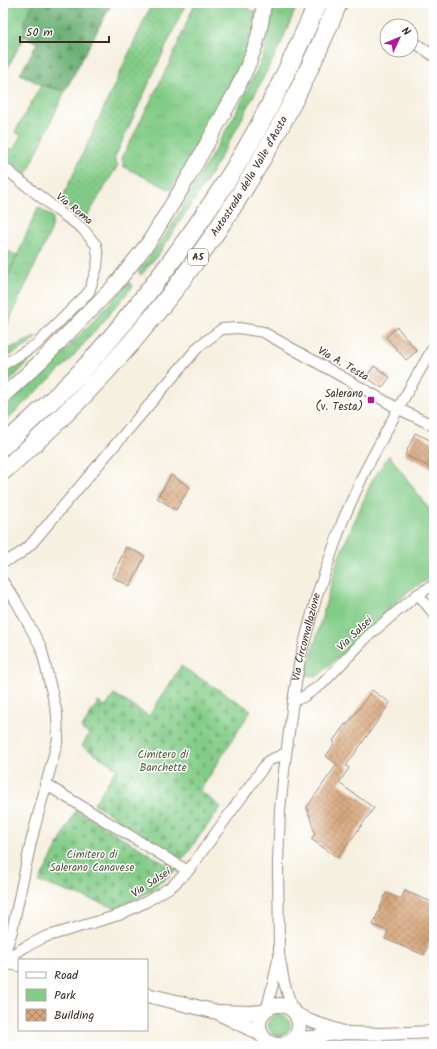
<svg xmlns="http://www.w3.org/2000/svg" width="437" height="1049" font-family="Kalam,sans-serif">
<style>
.grass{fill:url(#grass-tufts);stroke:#5f7b53}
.forest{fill:url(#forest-firs);stroke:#526d49}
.cemetery{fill:url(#cemetery-stones);stroke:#5f7b53}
.park{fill:#83cc88;stroke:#5f7b53}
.garden{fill:url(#garden-dots);stroke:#5f7b53}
.building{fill:url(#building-cross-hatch)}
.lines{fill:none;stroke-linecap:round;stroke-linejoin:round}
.minor-casing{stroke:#988d7f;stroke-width:12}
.tertiary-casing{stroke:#988d7f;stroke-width:14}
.secondary-casing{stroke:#988d7f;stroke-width:16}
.motorway-casing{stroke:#988d7f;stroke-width:20}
.minor{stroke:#fff;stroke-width:10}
.tertiary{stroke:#fff;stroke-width:12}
.secondary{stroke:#fff;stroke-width:14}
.motorway{stroke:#fff;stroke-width:18}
.poi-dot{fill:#b5179e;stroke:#fff;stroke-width:1.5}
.labels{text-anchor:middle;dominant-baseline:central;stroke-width:3;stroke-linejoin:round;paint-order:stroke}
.shield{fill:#fff;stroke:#766a62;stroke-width:1}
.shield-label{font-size:10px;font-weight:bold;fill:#3b2a1e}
.street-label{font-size:11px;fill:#3b2a1e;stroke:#fff}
.poi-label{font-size:11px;fill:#3b2a1e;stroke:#fff;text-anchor:end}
.park-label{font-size:11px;fill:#515b3e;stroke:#fff}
</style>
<defs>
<pattern id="grass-tufts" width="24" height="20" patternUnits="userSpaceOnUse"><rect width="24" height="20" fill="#83cc88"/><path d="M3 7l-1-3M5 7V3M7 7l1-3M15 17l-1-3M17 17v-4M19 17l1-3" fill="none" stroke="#72af75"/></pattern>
<pattern id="forest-firs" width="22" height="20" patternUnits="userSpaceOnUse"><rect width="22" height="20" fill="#6ab074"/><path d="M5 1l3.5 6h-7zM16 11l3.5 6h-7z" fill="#588f5f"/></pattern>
<pattern id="cemetery-stones" width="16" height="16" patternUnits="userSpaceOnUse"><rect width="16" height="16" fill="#83cc88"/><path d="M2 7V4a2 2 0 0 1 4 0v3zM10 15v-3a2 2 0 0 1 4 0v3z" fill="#72af75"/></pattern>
<pattern id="garden-dots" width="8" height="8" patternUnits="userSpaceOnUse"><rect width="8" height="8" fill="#83cc88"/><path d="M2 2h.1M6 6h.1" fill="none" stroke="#72af75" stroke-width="1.8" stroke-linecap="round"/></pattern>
<pattern id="building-cross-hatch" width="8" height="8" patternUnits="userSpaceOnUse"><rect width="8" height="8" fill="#d6a478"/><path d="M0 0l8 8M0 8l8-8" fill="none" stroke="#af8662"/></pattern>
</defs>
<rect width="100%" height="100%" fill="#fff"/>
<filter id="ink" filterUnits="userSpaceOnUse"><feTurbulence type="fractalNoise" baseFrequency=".025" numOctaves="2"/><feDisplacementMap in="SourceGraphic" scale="8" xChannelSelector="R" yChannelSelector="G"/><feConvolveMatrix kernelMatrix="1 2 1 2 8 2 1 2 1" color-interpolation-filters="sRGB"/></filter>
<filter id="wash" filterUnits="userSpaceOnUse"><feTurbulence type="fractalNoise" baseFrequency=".012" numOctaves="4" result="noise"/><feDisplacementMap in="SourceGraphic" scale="16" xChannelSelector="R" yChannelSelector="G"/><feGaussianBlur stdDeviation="0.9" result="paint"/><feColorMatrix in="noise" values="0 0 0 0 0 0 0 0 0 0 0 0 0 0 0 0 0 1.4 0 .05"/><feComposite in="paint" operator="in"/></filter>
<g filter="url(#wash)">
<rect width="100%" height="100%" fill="#f6f0e0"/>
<g class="grass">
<polygon points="3,3 34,3 25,19 24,36 3,77"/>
<polygon points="195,3 248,3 248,9 257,12 248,43 242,61 191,157 171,190 124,167 122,158 170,62"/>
<polygon points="275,3 298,3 280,46 237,128 209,177 160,252 141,275 138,272 167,233 236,113 263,57"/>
<polygon points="41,85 65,91 26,176 3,155 3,146 4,146 13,150 21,135 15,132"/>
<polygon points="38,207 53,217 51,231 3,334 3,289"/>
<polygon points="129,282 133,286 102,323 66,364 3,423 3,409 52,364 93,321"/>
<polygon points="38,336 30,344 3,359 3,351"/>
<polygon points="40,350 7,384 3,387 3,372"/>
<circle cx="279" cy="1025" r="11"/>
</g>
<polygon class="forest" points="34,3 112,3 65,91 41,85 20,74 37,43 24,36 25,19"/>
<g class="cemetery">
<polygon points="181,666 251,710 200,791 221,807 182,860 94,804 117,768 82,746 89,734 81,729 98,702 106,707 114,694 149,716"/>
<polygon points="76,810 176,870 149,892 116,908 39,882"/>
</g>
<polygon class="park" points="389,455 434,516 434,576 410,590 318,676 306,675 338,559 372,481"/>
<g class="garden">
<polygon points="152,3 186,3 114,159 118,165 85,220 61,201"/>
<polygon points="3,249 17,255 3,289"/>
</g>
<g id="blocks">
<g class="building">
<polygon points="397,327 417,351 406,360 386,337"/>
<polygon points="374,366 390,377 382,388 366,377"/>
<polygon points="415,433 434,442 434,469 405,455"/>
<polygon points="171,475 190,487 176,510 157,498"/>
<polygon points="126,547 145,556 130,586 112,577"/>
<polygon points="372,690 390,703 346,766 349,768 339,783 374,808 338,858 311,839 315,834 307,807 337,764 326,756 335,743 333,741 345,724 347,725"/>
<polygon points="405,891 434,903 434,931 424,955 385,939 388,931 373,925 386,893 401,899"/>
</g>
</g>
</g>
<g filter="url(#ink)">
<use href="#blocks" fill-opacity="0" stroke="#988d7f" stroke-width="1"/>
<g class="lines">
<g class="minor-casing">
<g id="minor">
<polyline points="411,40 434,56"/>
<polyline points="3,166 18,179 61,213 82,228 96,245 98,256 97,267 89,292 37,344 3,365"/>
<path d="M3,561C15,559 24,551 32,543L199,346L222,329L239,328L263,332L399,409L434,426"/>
<polyline points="3,582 16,601 41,647 57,714 58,739 31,842 12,931 3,959"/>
<polyline points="418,594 434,614"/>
<polyline points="293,701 303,697 322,684 368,636 418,594 434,585"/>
<polyline points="45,784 188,871"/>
<polyline points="3,960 25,947 45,937 119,915 146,902 172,886 188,871 268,761 286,753"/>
<polyline points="267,1008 273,983 278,960"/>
<path id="s1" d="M292,1009L284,982L279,954L278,862L280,810L284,771L293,701L300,659L317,595L343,520L366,469L404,398L434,346"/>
</g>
</g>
<g class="tertiary-casing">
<g id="tertiary">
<polyline points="296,1013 310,1021 343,1032"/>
<polyline points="295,1038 312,1037 346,1033 382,1034 434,1032"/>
</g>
</g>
<g class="secondary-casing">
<g id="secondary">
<polyline points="3,396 42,360 115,285 149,242 188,178 236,91 249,63 257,41 261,24 264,3"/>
<polyline points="3,961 19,964"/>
<polyline points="147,995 217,1012 249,1013 263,1012"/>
<circle cx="279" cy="1025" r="20"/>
<polyline points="221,1014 261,1034"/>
</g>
</g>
<g class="motorway-casing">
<g id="motorway">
<path d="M3,446C28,423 54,399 78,375C111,340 141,302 170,263C198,225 225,186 249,144C275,99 296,51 318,3"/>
<path id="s2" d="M3,471C150,345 265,183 338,3"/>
</g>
</g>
<use href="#minor" class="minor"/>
<use href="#tertiary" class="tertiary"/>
<use href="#secondary" class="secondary"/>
<use href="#motorway" class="motorway"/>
</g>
</g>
<rect class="poi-dot" x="367" y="396" width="8" height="8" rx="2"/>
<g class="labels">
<rect class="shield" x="188" y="249" width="20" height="16" rx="3"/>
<g class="shield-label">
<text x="198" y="257">A5</text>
</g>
<g class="street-label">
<text stroke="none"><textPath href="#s2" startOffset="386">Autostrada della Valle d'Aosta</textPath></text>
<text transform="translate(74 209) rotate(39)">Via Roma</text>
<text transform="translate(343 364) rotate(30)">Via A. Testa</text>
<text transform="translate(355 634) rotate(-44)">Via Salsei</text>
<text stroke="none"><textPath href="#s1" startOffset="376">Via Circonvallazione</textPath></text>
<text transform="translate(151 883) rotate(-33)">Via Salsei</text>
</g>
<g class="poi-label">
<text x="363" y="394">Salerano<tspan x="363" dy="13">(v. Testa)</tspan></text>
</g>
<g class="park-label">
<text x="163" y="755">Cimitero di<tspan x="163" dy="13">Banchette</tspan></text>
<text x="92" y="855">Cimitero di<tspan x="92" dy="13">Salerano Canavese</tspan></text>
</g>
</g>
<rect width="437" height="1049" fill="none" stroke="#fff" stroke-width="16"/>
<rect x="18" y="959" width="130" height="72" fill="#ffffff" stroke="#b1aaa5"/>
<rect x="26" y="972" width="20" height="6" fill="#ffffff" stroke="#b1aaa5"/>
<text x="54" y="979" font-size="12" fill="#3b2a1e">Road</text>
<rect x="26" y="989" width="20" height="12" fill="#83cc88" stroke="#b1aaa5"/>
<text x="54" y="999" font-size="12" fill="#3b2a1e">Park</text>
<rect x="26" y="1009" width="20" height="12" fill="url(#building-cross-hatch)" stroke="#b1aaa5"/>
<text x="54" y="1019" font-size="12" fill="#3b2a1e">Building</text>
<g transform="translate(399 38) rotate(46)"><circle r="19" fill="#ffffff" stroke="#b1aaa5"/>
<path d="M0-3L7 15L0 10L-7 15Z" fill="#b5179e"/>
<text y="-6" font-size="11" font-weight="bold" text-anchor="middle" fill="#3b2a1e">N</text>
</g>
<path d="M20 36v6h89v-6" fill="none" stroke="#3b2a1e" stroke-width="2"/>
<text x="26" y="36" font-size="12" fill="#3b2a1e" stroke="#ffffff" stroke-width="3" paint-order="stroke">50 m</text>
</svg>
